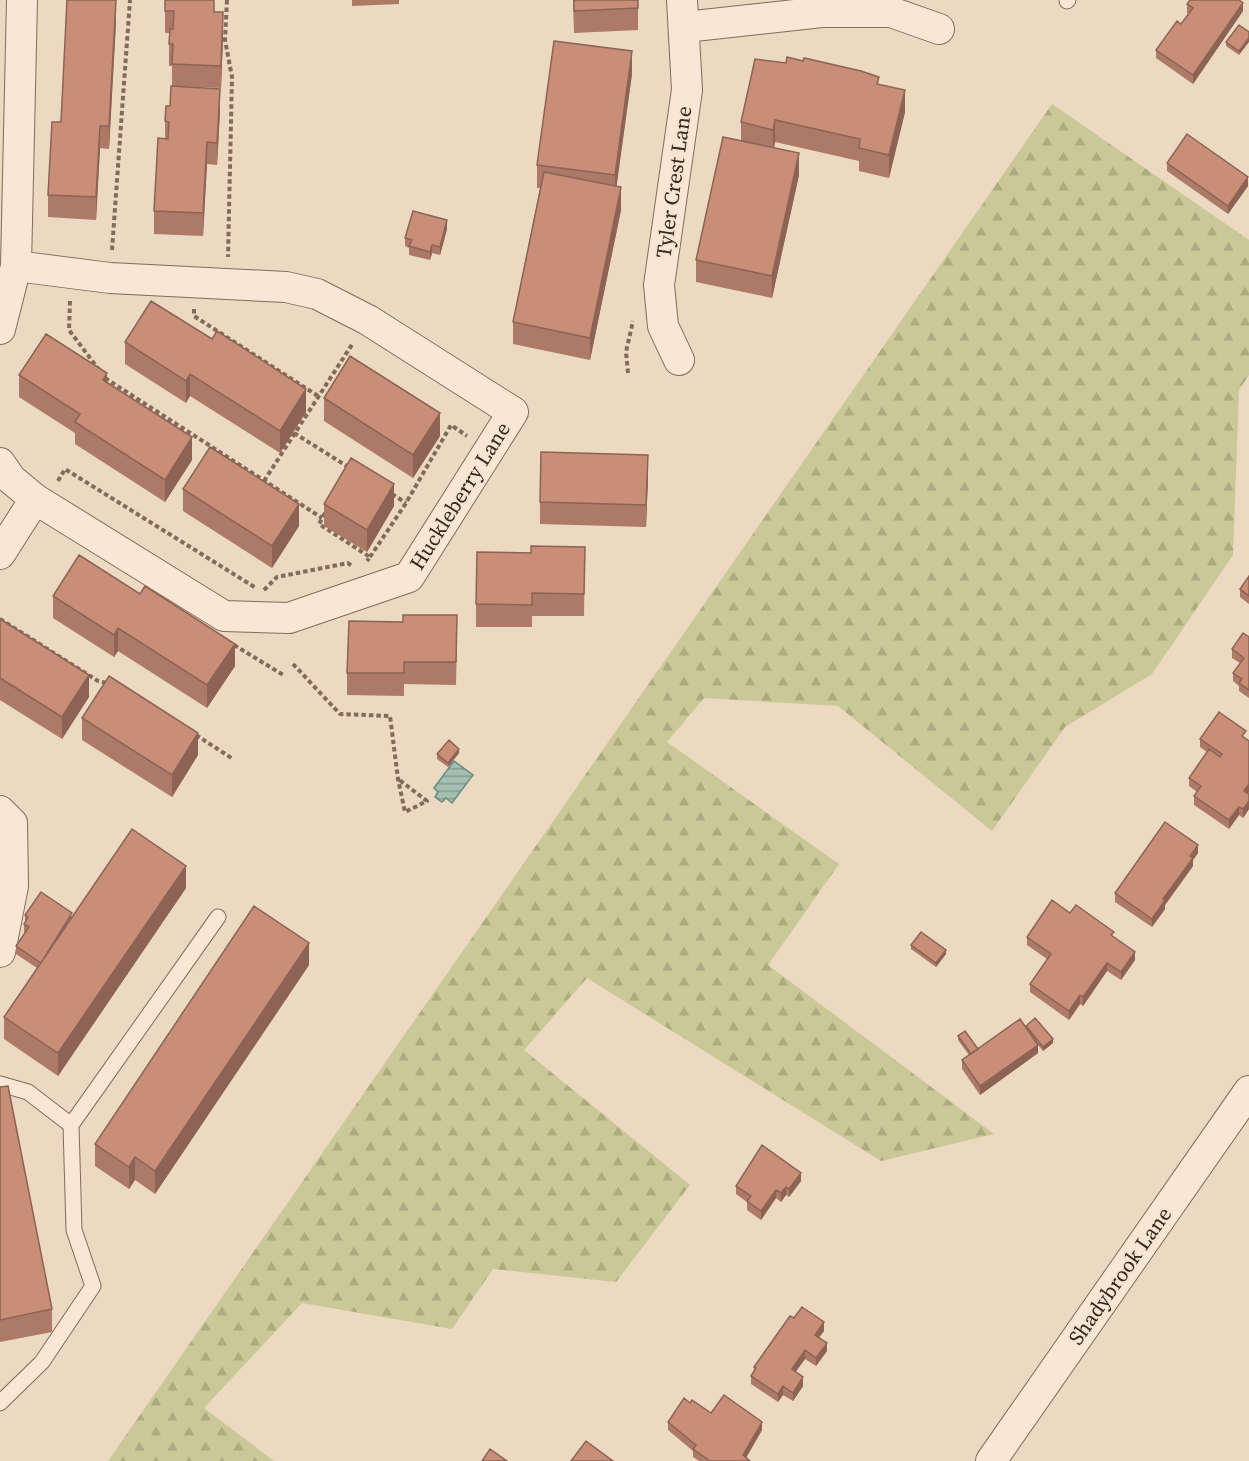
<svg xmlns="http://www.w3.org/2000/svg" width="1249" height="1461" font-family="'Source Serif 4',serif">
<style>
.forest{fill:url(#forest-firs)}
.water{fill:url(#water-rules);stroke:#6b8b7f;stroke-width:1.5}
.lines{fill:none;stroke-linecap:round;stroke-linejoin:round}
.lane-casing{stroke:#846a59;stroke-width:17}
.street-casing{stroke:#846a59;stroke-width:32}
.path{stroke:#846a59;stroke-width:4;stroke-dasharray:4.5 3;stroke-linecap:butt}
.lane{stroke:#f7e7d4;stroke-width:15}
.street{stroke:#f7e7d4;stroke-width:30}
.wall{fill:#ac7a67}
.shaded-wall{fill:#8c6354}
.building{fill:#c88e78;stroke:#8c6354;stroke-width:1.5}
.labels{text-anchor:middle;stroke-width:4.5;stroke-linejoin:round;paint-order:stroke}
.street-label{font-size:21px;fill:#34251d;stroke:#f4e4d0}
</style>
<defs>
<pattern id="forest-firs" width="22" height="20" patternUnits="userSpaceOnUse" patternTransform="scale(1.5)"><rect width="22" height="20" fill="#c9c896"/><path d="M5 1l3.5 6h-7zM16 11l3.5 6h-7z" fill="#adac81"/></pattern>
<pattern id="water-rules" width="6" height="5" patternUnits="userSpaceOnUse" patternTransform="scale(1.5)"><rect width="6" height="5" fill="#a3beb2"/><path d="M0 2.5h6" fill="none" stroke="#869a90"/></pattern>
</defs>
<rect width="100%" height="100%" fill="#ecd9c1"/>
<!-- forest -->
<path class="forest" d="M1052,104L1249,240V375L1239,390L1233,555L1152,674L1065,727L992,831L838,706L704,698L667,742L839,864L768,965L994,1134L881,1161L587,978L524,1050L690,1185L616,1282L493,1269L452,1329L302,1303L204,1408L274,1461H108Z"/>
<!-- water -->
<path class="water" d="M454,761L473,775L452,803L446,798L442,802L435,797L438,792L434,788Z"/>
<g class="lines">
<!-- lane casing -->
<g class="lane-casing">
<path id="lane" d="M1067,1L1068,0
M0,1084L28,1092L71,1125L74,1230L93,1286L42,1362L0,1403
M71,1125L218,917"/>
</g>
<!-- street casing -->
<g class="street-casing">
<path id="street" d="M685,27L822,12H891L939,29
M0,329L16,266L22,0
M679,360L663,326L659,285L687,90L682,0
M0,463L11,479L35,499L224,616L289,618L409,577L513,412L368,320L317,294L286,287L110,278L16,266
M0,554L35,499
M0,811L12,823L13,886L0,952
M991,1461L1249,1091"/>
</g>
<!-- path -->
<path class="path" d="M227,0L225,40L232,77L228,257
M112,250L130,0
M70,301L69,330L99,370
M194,309V316L318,396
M628,373L626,352L633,321
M105,378L322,518
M294,433L350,468
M58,481L65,469L256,588
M264,481L353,343
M392,494L406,503
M325,513L319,524L370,557L367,561
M370,557L406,503L451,425L467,436
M264,590L277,577L348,563L353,567
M0,619L98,681L107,683
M234,645L285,676
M293,664L340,714L390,716L398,779L405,812L427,801L398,779
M196,735L233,759"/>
<!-- lane -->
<use href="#lane" class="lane"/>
<!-- street -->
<use href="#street" class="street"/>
</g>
<!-- wall -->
<path class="wall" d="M352,0H399V4L352,6Z
M573,0H638V30L574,33Z
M1187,4L1243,11L1193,84L1156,58V50L1181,24L1189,14L1187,13Z
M165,11L215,12L223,35L221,88L172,86V66H169V33H165Z
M116,22L109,149L100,148L96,220L48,217V195L61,122Z
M1239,25V55L1226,46V42Z
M632,74L616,186L621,210L590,360L513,344V322L540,188H537V165Z
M879,84L905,112L889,178L859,171V161L775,142L774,148L799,175L772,298L696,282V260L741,140V122Z
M220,111L217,165L207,164L203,236L154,234V211L165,139V121Z
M1167,163L1248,186L1228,214L1167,171Z
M447,229L440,255L432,253L430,260L409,255V248L405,246V238Z
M125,342L306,412L280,453L190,396L186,403L125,364Z
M19,375L107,383L192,460L165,502L75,444V433L19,397Z
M324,398L440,436L413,478L324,421Z
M648,477L646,527L540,524V502Z
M183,489L299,526L272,568L183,511Z
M324,504L394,506L367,552L324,526Z
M585,547L584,616H532V627H476V604L531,553Z
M1249,576V604L1240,597V589Z
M53,596L235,666L207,708L118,651L114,657L53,618Z
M0,619L89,697L62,739L0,700Z
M1249,637V698L1239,691V686L1233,681V673L1240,663L1232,658V649Z
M457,638L456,685L404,684V696L347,695V673Z
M82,718L198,755L172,797L82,740Z
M1200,739H1246L1249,741V792L1248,793L1249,794V809L1243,818L1239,815L1229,829L1194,805V796L1197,792L1189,786V778L1207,752L1200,747Z
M459,753L448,767L437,759V754Z
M1198,853L1193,860V866L1165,905V909L1152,927L1115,902V893Z
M186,888L58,1076L4,1039V1017L37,968L16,954V946L25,933L24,932V924L25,922V915L72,916Z
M1070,913L1114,937L1135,960L1121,980L1107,971L1083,1006L1080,1004L1069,1020L1030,992V984L1047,959L1027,945V937Z
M911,945L946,954L936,967L911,949Z
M309,965L155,1194L135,1180L129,1189L95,1166V1144Z
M1026,1027L1053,1043L1043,1051L1038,1045V1053L980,1095L962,1069V1060L969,1055L958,1040V1036L978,1049Z
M0,1087L52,1309V1332L0,1342Z
M801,1181L789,1197L786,1195L781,1202L776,1198L761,1220L747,1210V1202L736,1194V1186Z
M794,1318L824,1331L819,1337L827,1351L816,1366L805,1359L795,1372L803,1386L793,1401L783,1395L778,1402L751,1384V1376L754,1371V1367Z
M690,1403L711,1413L762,1430L746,1458L750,1461H699L693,1457V1451L668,1430V1422Z"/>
<!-- shaded-wall -->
<path class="shaded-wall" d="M116,0V22L109,149V126Z
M1243,3V11L1193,84V75Z
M223,12V35L221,88V66Z
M1249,38V42L1239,55V51Z
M632,51V74L615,198V175Z
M220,89V111L217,165V143Z
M905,90V112L889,178V155Z
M775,120V142L773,152V130Z
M100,126V148L96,220V197Z
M207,142V164L203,236V213Z
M799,153V175L772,298V276Z
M1248,177V186L1228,214V206Z
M621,187V210L590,360V338Z
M447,220V229L440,255V247Z
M432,245V253L430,260V252Z
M107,373V396L103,380Z
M190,374V396L186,403V381Z
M306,389V412L280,453V431Z
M440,413V436L413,478V455Z
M192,437V460L165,502V480Z
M648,455V477L646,527V505Z
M394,484V506L367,552V530Z
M299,504V526L272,568V546Z
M118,628V651L114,657V635Z
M235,644V666L207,708V685Z
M89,675V697L62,739V717Z
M198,733V755L172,797V775Z
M459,749V753L448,767V763Z
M1249,784V792L1244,799V791Z
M1249,801V809L1243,818V809Z
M1239,807V815L1229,829V820Z
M1198,845V853L1193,860V866L1165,905V909L1152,927V919L1163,899Z
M186,866V888L58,1076V1053Z
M309,943V965L155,1194V1171Z
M946,950V954L936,967V963Z
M1135,952V960L1121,980V972Z
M1107,963V971L1083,1006V997Z
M1080,995V1004L1069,1020V1011Z
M1053,1039V1043L1043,1051V1047Z
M1038,1045V1053L980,1095V1086Z
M135,1157V1180L129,1189V1167Z
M801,1173V1181L789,1197V1189Z
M786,1187V1195L781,1202V1193Z
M776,1190V1198L761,1220V1211Z
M824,1322V1331L815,1343V1335Z
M827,1343V1351L816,1366V1358Z
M805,1350V1359L792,1377V1369Z
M803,1377V1386L793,1401V1393Z
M783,1386V1395L778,1402V1394Z
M762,1422V1430L744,1461L743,1455Z"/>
<!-- building -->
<path class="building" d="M67,0H116L109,126H100L96,197L48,195L52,122H61Z
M165,0H214V12H223L221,66L172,64L173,44H169L170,29H173L174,11H165Z
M574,0H638V8L574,11Z
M1190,0H1239L1243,3L1193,75L1156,50L1177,21L1181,24L1193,8L1187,4Z
M1239,25L1249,32V38L1239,51L1226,42Z
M554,41L632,51L615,175L537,165Z
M787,57L803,61L804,58L861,71L879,77L877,84L905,90L889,155L859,148L860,139L775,120L773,130L741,122L755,59L786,63Z
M171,86L220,89L217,143L207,142L203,213L154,211L158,138L168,139L169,122L165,121L166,106H170Z
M1187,134L1248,177L1228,206L1167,163Z
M723,137L799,153L772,276L696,260Z
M544,172L621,187L590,338L513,322Z
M413,211L447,220L440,247L432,245L430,252L409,246L412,240L405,238Z
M151,301L212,339L217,331L306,389L280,431L190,374L186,381L125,342Z
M46,334L107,373L103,380L192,437L165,480L75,422L80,414L19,375Z
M350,356L440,413L413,455L324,398Z
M210,447L299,504L272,546L183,489Z
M541,452L648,455L646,505L540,502Z
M351,458L394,484L367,530L324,504Z
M531,546L585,547L584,594L532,593V605L476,604L477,552L531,553Z
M79,555L140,594L145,586L235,644L207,685L118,628L114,635L53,596Z
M1249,576V596L1240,589Z
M403,615H457L456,662H404V673H347L349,621L403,622Z
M0,619L89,675L62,717L0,678Z
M1243,633L1249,637V690L1239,683L1242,679L1233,673L1244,658L1232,649Z
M109,676L198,733L172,775L82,718Z
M1219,712L1246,731L1242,736L1249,741V784L1244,791L1249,794V801L1243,809L1239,807L1229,820L1194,796L1201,786L1189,778L1209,749L1220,757L1222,754L1200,739Z
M449,740L459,749L448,763L437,754Z
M1165,822L1198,845L1190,856L1193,858L1163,899L1165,900L1152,919L1115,893Z
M132,829L186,866L58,1053L4,1017Z
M41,892L72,913L41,963L16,946L29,927L24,924L28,917L25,915Z
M1052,900L1070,913L1076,905L1114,932L1111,935L1135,952L1121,972L1107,963L1083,997L1080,995L1069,1011L1030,984L1051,954L1027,937Z
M254,906L309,943L155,1171L135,1157L129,1167L95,1144Z
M921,932L946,950L936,963L911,945Z
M1035,1018L1053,1039L1043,1047L1026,1026Z
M1020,1019L1038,1045L980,1086L962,1060Z
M965,1031L978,1049L971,1054L958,1036Z
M8,1086L52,1309L0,1320V1087Z
M762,1145L801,1173L789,1189L786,1187L781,1193L776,1190L761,1211L747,1201L751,1196L736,1186Z
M802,1307L824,1322L815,1335L827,1343L816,1358L805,1350L792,1369L803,1377L793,1393L783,1386L778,1394L751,1376L756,1368L754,1367L790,1316L794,1318Z
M724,1395L762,1422L743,1455L750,1461H710L693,1449L696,1445L668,1422L684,1398L690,1403L692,1400L711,1413Z
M586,1441L613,1461H571Z
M490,1449L507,1461H482Z"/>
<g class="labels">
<!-- street labels -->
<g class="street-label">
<text transform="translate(674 182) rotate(-82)" y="7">Tyler Crest Lane</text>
<text transform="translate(460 496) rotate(-58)" y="7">Huckleberry Lane</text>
<text transform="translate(1120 1276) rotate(-55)" y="7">Shadybrook Lane</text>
</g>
</g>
</svg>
